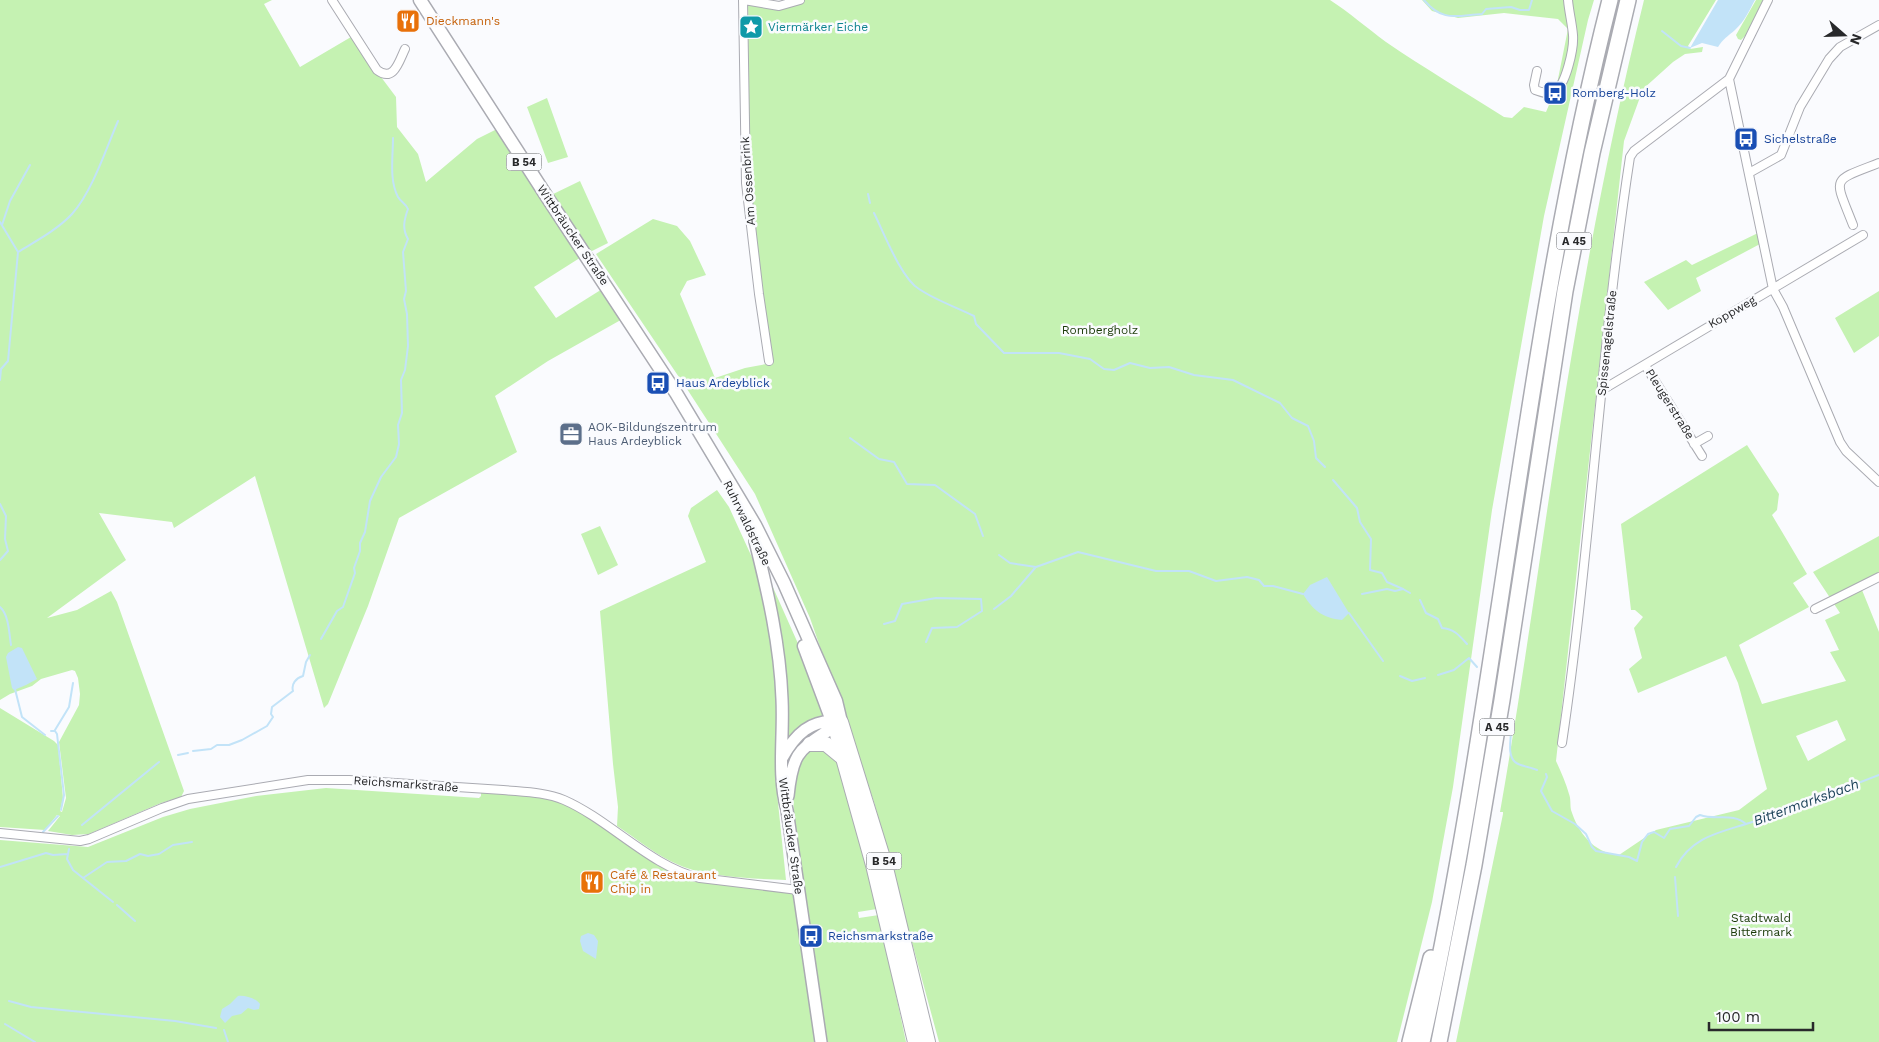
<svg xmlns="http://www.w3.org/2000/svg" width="1879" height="1042" font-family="'Work Sans',sans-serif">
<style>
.green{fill:#c5f2b2;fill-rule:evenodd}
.water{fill:#c2e3f8}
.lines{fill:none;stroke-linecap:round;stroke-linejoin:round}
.stream{stroke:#c2e3f8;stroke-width:2}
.minor-casing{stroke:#aaabb2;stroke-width:10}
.secondary-casing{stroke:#aaabb2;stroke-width:14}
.primary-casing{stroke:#aaabb2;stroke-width:15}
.trunk-casing{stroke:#aaabb2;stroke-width:16}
.motorway-casing{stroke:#aaabb2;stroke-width:18}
.minor{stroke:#fff;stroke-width:8}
.secondary{stroke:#fff;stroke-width:11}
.primary{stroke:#fff;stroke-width:12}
.trunk{stroke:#fff;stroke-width:14}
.motorway{stroke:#fff;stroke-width:15}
.labels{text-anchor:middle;stroke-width:5;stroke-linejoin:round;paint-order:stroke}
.shield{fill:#fafbfe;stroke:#67686a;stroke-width:1}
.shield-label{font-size:11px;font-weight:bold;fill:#28292b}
.food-label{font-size:12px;fill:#c56008;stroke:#fafbfe;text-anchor:start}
.culture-label{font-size:12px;fill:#0d838f;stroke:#fafbfe;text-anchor:start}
.transit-label{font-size:12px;fill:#164399;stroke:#fafbfe;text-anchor:start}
.street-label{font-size:12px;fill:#28292b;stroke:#fafbfe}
.park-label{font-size:12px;fill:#1a3a07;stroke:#fafbfe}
.service-label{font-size:12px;fill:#4e5e75;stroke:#fafbfe;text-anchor:start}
.water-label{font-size:14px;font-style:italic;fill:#20465c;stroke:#fafbfe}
</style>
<rect width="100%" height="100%" fill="#fafbfe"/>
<!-- green -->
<path class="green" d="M0,0H272L264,4L300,67L351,37L396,97L397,127L418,154L426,182L477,139L501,127L547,197L580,181L608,243L586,254L534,287L556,318L607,286L626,317L548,361L495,396L517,452L399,518L368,606L328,704L324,708L255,476L174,528L172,522L99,513L126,560L47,618L77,610L111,591L117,602L184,791L181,797L161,803L89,834L72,835L48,831L60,816L57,815L45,830L0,827V708L54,741L58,745L63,798L60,811L62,812L66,798L59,742L79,705L80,694L78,678L75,671L72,670L41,679L32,686L10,694L0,700Z
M804,0H1330C1350,13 1367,28 1386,42C1424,68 1465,92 1504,117L1512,118L1524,107L1546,112L1551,100L1547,91L1557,84L1568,29L1558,19L1504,13L1458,18L1432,11L1422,0H1594L1588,20L1544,216L1492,510L1453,787L1432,902L1397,1042H939L874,802L810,618L755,494L689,392L596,254L653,219L677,226L690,241L706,275L687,281L680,294L715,378L745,368L772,363C760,286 750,210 748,133C747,90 749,47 748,4L783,5Z
M1644,0H1716L1688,46L1690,49L1703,47L1702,52L1685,54L1673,62L1643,89L1624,141L1556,761C1561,772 1566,783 1569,794C1571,799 1570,804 1571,810C1578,832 1593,853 1619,855L1656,830L1739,810L1767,789L1738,683L1726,656L1638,693L1629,669L1642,658L1634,628L1643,617L1635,610H1631L1621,524L1747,445L1779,494L1777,510L1772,515L1807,574L1793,583L1809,607L1739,645L1762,704L1846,681L1830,652L1839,650L1825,620L1840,613L1813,572L1879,536V580L1862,590L1879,632V1042H1456L1503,814V812H1500C1527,659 1546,506 1572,353C1592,234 1615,117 1644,0ZM1837,720L1846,740L1808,761L1796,736Z
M1756,0H1766L1752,29L1741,40L1738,39L1736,35Z
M547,98L568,157L548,163L527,107Z
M1758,233L1760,244L1696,278L1701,291L1668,310L1644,282L1686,260L1692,265Z
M1879,291V336L1854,353L1835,318Z
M717,490L729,507L755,564L774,656L778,697L777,793L786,880C756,879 706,877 679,865C657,856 637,839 617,826L618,807L613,764L600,611L706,562L688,516L691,508Z
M600,526L618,565L598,575L581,534Z
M767,574L800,648L826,714C808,721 796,730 784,745Z
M814,749L825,750L837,761L848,795L877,909L858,912L859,918L879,915L906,1042H825C818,989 810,936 803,883C798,850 789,809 796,776C798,764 802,755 814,749Z
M326,788L479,798L481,796V792L562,799L677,870L793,890L821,1042H0V840L88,847L163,817L190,809L256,796Z"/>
<!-- water -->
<path class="water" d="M1718,0H1755C1749,11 1744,22 1735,30C1728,36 1723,39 1718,47L1702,43L1690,48Z
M1327,577L1349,613L1342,620C1322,618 1313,610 1303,594L1310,585Z
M18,647L22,648L37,679L26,685L14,690L12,688L6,657L8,653Z
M588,933L594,935L598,941L596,959L583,951L580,941L581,936Z
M238,996C244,995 256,998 260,1004L259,1009L254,1010L248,1008L241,1014L232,1016L225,1023L220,1017L222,1009L230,1004Z"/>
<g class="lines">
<!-- stream -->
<path class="stream" d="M1424,0C1443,23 1458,15 1482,14L1486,9L1511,7L1520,10H1529L1532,0
M1662,31L1681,46L1690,48
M868,194L870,203
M874,213C884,233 901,278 919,289C935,300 956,307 974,316L976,324L1004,353H1059L1090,359L1104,369L1114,370L1130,363L1150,368L1169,367L1194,375L1233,380L1280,403L1292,418L1308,426L1314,441L1316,458L1325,467
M0,222L18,252
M2,225L10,201L30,165
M18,252C36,241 57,230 72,214C92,192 106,149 118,121
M0,380L1,369L8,361L18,252
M850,438L879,459L894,462L907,484L935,485L975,514L983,536
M1333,480L1357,508L1360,522L1371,539L1370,570L1382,573L1387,582L1403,589
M0,504L6,516L5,539L8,551L0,560
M999,555L1010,563L1036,567L1078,552L1156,571H1189L1216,581L1247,577L1259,580L1264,586H1273L1303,594
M1362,594L1387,589L1395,591L1403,589L1410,593
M1420,600L1426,613L1438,619L1442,628C1454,629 1459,635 1467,644
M0,607C9,615 9,633 11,645
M994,609L1011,596L1035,568
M1349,613L1383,661
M884,624L895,621L902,604L936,598L981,599L982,611L957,627L932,628L926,642
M321,639L337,611L343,607L355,573L354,568L360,551V543L365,532L370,501L381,477L396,457L399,444L398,425L402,413L401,380L405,370L408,346L407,314L404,299L406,291L403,252L408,239C402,229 404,220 408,209C406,204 401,202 398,197C389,180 393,157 393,138
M1438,675L1454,670L1469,658L1477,667
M1400,676L1412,681L1425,678
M15,689L22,717L45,735
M1510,720C1514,732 1505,753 1515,762C1519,766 1531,767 1537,770
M55,730L69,707L73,683
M51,731H55L57,734L64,795L61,810
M193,751L211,749L217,745H229L242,740L267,726L273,717L271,714L272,707L293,691C291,684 296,678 303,676L306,662L310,655
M178,755L188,753
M1546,774L1547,777L1541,791L1552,811L1575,824L1586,834L1592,847L1596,851L1629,857L1637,861L1642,842L1648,834L1654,832L1664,838L1670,829L1689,826L1696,817L1700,815C1716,821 1732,812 1746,824L1786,811L1879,775
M82,825L159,762
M43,832L58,816
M69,849L67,859L73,870L113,902
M0,867L46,853L53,855L68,854
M1676,867C1691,838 1717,833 1746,824
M1675,877L1678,916
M83,878L107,862L126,861L140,854L148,856L159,854L173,845L192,842
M117,905L135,921
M9,1001L31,1007L175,1021L216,1028
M5,1024L35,1042
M224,1030L228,1042"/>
<!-- minor casing -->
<g class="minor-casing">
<path id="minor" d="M332,0L377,70C394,83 399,61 405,49
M743,0L746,183L759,294L769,361
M744,0L779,6L800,0
M1537,71L1534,85L1535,90C1541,92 1547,95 1554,92C1566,86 1574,48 1573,35C1572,23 1569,12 1568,0
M1729,79L1773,289L1783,307L1840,442L1846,451L1879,482
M1749,173L1781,155L1800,107L1829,59L1840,47L1879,25
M1853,225C1834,176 1830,182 1879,163
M1645,365L1702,456
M1602,390L1863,235
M1694,444L1708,436
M1815,609L1879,577
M1562,743C1591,548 1600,351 1630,157L1634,151L1729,79L1768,0
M0,833L80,841L89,839L162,808L188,799L308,780H349L503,790C523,792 545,792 564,800C610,820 651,867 700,878L798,890"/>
</g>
<!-- secondary casing -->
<g class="secondary-casing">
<path id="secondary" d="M755,541C768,593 780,645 782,699C784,736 777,774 787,810L821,1042
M782,758C795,735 811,718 839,722
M788,796C793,746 802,750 839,723"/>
</g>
<!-- primary casing -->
<g class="primary-casing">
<path id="primary" d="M420,0L547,197L676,393L755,525L784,583L836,701L841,722
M804,646L832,721L843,758"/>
</g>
<!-- trunk casing -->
<g class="trunk-casing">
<path id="trunk" d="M841,722L885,864L928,1042
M810,744H826L843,758L873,865L915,1042"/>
</g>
<!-- motorway casing -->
<g class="motorway-casing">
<path id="motorway" d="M1410,1042L1431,958
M1422,1042C1499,697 1523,343 1610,0
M1439,1042L1474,865L1502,700L1565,291L1592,153L1628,0"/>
</g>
<!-- minor -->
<use href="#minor" class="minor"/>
<!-- secondary -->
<use href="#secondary" class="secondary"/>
<!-- primary -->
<use href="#primary" class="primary"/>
<!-- trunk -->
<use href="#trunk" class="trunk"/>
<!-- motorway -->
<use href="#motorway" class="motorway"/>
</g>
<!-- icons -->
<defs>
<g id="restaurant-square" transform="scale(1.25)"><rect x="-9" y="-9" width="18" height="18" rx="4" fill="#e8710a" stroke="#fafbfe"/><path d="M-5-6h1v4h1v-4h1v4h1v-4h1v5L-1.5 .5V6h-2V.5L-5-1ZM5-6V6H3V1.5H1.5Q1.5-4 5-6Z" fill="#fff"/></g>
<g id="sight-square" transform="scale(1.25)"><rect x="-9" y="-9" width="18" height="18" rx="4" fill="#0f9aa8" stroke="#fafbfe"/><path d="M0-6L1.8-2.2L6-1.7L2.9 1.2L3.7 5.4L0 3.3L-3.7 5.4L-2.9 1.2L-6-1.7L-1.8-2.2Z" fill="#fff"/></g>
<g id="bus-square" transform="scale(1.25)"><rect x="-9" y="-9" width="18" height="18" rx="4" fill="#1a4fb4" stroke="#fafbfe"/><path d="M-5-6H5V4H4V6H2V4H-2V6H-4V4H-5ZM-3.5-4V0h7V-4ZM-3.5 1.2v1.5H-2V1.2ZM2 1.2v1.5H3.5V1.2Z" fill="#fff"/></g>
<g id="office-square" transform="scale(1.25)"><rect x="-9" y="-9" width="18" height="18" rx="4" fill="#5c6f8a" stroke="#fafbfe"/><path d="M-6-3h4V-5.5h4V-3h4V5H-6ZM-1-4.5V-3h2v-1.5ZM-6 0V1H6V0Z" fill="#fff"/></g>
</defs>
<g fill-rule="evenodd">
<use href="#restaurant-square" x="408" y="21"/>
<use href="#sight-square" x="751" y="27"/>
<use href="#bus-square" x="1555" y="93"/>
<use href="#bus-square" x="1746" y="139"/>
<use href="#bus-square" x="658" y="383"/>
<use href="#office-square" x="571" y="434"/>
<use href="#restaurant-square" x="592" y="882"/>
<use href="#bus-square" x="811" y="936"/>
</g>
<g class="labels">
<!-- shield labels -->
<g class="shield">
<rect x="506.5" y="153.5" width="35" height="17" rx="4"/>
<rect x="1556.5" y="232.5" width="35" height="17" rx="4"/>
<rect x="1479.5" y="718.5" width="35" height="17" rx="4"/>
<rect x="866.5" y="852.5" width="35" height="17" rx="4"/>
</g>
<g class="shield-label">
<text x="524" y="166">B 54</text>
<text x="1574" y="245">A 45</text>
<text x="1497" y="731">A 45</text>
<text x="884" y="865">B 54</text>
</g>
<!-- food labels -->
<g class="food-label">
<text x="426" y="25">Dieckmann's</text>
<text x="610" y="879">Café &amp; Restaurant<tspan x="610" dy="14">Chip in</tspan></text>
</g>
<!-- culture labels -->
<g class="culture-label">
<text x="768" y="31">Viermärker Eiche</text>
</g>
<!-- transit labels -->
<g class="transit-label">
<text x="1572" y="97">Romberg-Holz</text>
<text x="1764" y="143">Sichelstraße</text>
<text x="676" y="387">Haus Ardeyblick</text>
<text x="828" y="940">Reichsmarkstraße</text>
</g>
<!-- street labels -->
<g class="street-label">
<text transform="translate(748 181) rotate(-94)" y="4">Am Ossenbrink</text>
<text transform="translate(573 235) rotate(56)" y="4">Wittbräucker Straße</text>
<text transform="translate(1732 312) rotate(-30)" y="4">Koppweg</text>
<text transform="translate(1607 343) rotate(-84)" y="4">Spissenagelstraße</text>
<text transform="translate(1670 404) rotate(58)" y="4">Pleugerstraße</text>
<text transform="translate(747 523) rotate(64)" y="4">Ruhrwaldstraße</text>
<text transform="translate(406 784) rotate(4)" y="4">Reichsmarkstraße</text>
<text transform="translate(791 836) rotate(82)" y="4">Wittbräucker Straße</text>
</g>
<!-- park labels -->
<g class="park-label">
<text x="1100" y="334">Rombergholz</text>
<text x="1761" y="922">Stadtwald<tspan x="1761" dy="14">Bittermark</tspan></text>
</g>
<!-- service labels -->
<g class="service-label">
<text x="588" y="431">AOK-Bildungszentrum<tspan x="588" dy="14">Haus Ardeyblick</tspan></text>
</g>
<!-- water labels -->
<g class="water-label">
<text transform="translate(1806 802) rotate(-20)" y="5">Bittermarksbach</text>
</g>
</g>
<!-- north arrow -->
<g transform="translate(1844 35) rotate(110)" stroke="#fafbfe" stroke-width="4" paint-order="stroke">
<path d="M0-4L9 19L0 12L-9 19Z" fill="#28292b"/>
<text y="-8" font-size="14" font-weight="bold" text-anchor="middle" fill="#28292b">N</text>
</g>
<!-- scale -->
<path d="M1709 1022v8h104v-8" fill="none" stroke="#28292b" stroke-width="2.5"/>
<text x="1716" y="1022" font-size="15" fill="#28292b" stroke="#fafbfe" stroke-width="4" paint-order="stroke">100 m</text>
</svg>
